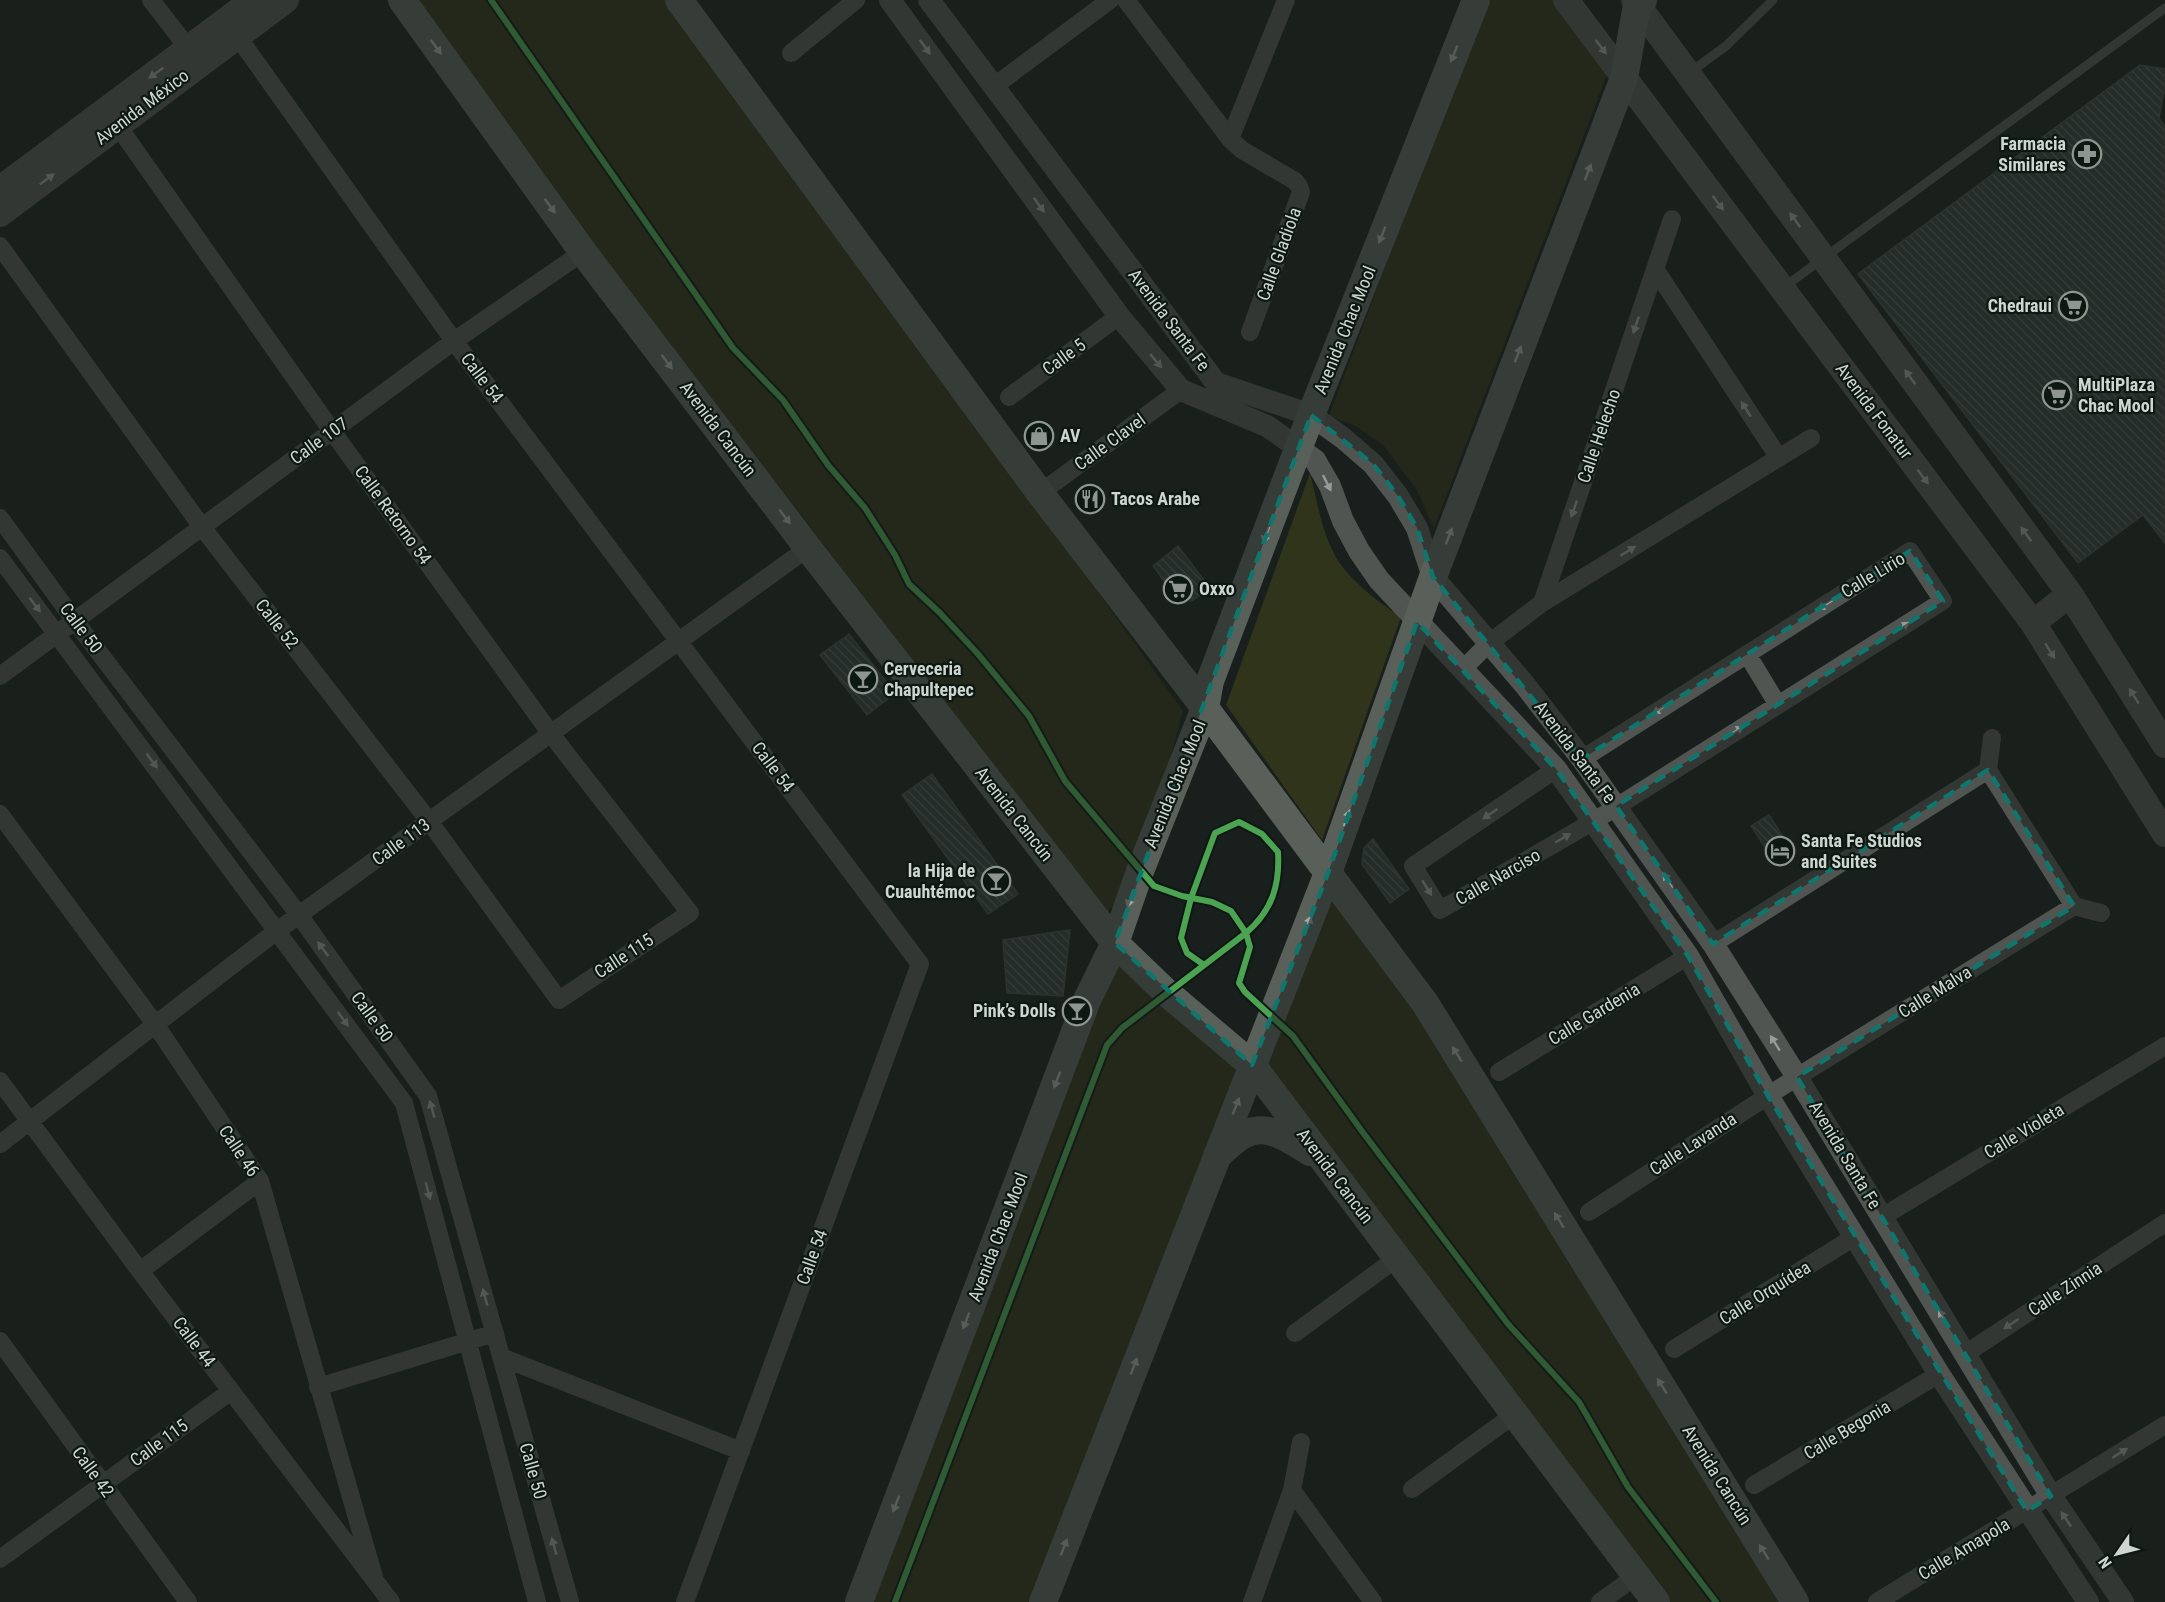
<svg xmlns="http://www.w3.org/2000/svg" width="2165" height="1602" font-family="'Roboto Condensed',sans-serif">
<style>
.green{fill:#30341b}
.building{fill:url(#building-back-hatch);stroke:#434946;stroke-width:1.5}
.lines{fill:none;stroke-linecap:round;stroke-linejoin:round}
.service{stroke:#505552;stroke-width:9}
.minor{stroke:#505552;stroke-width:18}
.tertiary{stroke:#505552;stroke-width:22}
.secondary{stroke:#505552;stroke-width:26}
.primary{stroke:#596059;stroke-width:28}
.cycleway-casing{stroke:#0d1812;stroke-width:10}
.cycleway{stroke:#4ca352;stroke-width:6}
.oneway{fill:#a0a7a1}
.oneway2{fill:#969c98}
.marked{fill:none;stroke:#0f766e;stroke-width:4.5;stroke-dasharray:12 8;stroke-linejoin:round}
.labels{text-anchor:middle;stroke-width:4.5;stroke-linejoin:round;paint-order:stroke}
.street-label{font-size:18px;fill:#cfd6d1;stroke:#0d1812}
.poi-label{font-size:18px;font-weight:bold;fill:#cfd6d1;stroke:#0d1812;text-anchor:start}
</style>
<defs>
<pattern id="building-back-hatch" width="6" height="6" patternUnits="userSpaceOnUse" patternTransform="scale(1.5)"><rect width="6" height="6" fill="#333f3c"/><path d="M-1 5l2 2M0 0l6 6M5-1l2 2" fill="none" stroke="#505a57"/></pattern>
</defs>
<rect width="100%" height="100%" fill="#191f1c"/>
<!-- green -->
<path class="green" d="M405,0H676L1183,711L1140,871L1107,913Z
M1486,0H1554L1608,72L1434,528L1416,489L1383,445L1356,426L1329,416Z
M1310,473C1318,504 1323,543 1344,569C1360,588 1380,603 1401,617L1322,840L1226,705Z
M1332,902L1475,1084L1795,1602H1656L1261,1063L1272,1015Z
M1114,964L1167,993L1242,1068L1040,1602H863Z"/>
<!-- building -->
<path class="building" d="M2140,65L2165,69V86L2159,118L2165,127V543L2143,515L2078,563L1858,274Z
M1178,546L1210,588L1192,601L1176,598L1153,566Z
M849,634L895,693L867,715L820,655Z
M932,774L1018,894L988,914L902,795Z
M1769,815L1793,852L1776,864L1751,826Z
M1373,839L1409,889L1390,903L1362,864L1364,848Z
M1070,930L1063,996L1007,993L1003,940Z"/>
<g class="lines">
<!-- service -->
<path class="service" d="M1689,73L1726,46L1773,0
M1784,287L2165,8"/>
<!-- minor -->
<path class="minor" d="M151,0L195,57
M1126,0L1230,139L1242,150L1295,181L1299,186L1301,192L1250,332
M231,27L454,341L920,964L685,1602
M791,53L856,0
M993,87L1110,0
M1230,139L1286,0
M0,246L202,527L429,821L559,1000L690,913L551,734L332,431L111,116
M1655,269L1779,458
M1009,397L1119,316
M1040,493L1181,390
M0,518L75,621L299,915L428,1096L570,1602
M0,558L404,1103L537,1602
M1542,603L1672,219
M1747,654L1778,705
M1462,670L1488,644L1542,603L1811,438
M0,676L454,341L583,252
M1992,738L1988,770L2074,906L2101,913
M1556,769L1413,866L1440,910L1594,821L1943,601L1910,551L1582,759
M0,814L155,1024L260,1181L374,1577
M1713,944L1988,770
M1499,1072L1688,956
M0,1081L140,1271L391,1602
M0,1144L278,930L808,548
M1589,1212L1797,1077L2074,906
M1882,1217L2165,1046
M140,1271L260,1181
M1295,1333L1397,1258
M0,1341L188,1602
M1674,1349L1856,1236
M1965,1354L2165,1223
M501,1357L741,1451
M318,1387L495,1333
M1754,1485L1939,1374
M1412,1489L1515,1414
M1292,1490L1373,1602
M0,1559L231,1391
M1252,1602L1292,1490L1301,1442
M1600,1602L1636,1576
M1877,1602L2165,1425"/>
<!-- tertiary -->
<path class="tertiary" d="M890,0L1119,316L1181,390L1267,426L1315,460L1330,486L1343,521L1359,551L1379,580L1556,769L1688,956L1768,1096L1939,1374L2088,1602
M929,0L1216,383L1311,415L1343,438L1373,464L1398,496L1417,528L1433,577L1525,685L1582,759L1713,944L1797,1077L2051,1496L2123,1602"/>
<!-- secondary -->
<path class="secondary" d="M1566,0L2033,623L2165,834
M1634,0L2070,594L2165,745
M0,189L253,0
M0,214L286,0
M2033,623L2070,594"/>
<!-- primary -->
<path class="primary" d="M402,0L583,252L808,548L1115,943L1167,993L1252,1065L1656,1602
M679,0L1040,493L1205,708L1425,1003L1795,1602
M1217,1156C1225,1149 1234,1140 1243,1135C1266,1121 1292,1141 1310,1152
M859,1602L1087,1000L1115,943L1140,871L1205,708L1210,681L1311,415L1476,0
M1043,1602L1328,873L1433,577L1624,78L1637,5L1643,0"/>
<!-- cycleway casing -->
<g class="cycleway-casing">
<path id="cycleway" d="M491,0L733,348L783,400L828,465L865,508L895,555L909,584L940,613L978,654L1029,716L1065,781L1154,886L1182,896L1212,902L1231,911L1246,933L1250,947L1239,983L1245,992L1293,1036L1364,1134L1508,1324L1579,1402L1628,1487L1716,1602
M895,1602L1107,1045L1122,1028L1246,933C1272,911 1280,885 1278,852L1262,834L1239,822L1215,833L1191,898L1181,938L1187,953L1204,965"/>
</g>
<!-- cycleway -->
<use href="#cycleway" class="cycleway"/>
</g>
<!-- one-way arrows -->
<defs><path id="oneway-solid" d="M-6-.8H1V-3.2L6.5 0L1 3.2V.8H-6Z" transform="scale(1.5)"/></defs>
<g class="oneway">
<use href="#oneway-solid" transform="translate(436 47) rotate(54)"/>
<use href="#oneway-solid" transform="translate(1454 54) rotate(112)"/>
<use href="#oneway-solid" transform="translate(1588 172) rotate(-69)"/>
<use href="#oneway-solid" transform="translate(550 206) rotate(54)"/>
<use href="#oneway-solid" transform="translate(1382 235) rotate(112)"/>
<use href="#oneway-solid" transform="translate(1518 354) rotate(-69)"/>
<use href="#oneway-solid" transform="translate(667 362) rotate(53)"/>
<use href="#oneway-solid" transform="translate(785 517) rotate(53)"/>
<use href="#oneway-solid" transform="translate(1266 535) rotate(111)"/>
<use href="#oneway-solid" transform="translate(1449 536) rotate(-69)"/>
<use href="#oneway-solid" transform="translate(1347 818) rotate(-70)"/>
<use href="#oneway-solid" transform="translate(1130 899) rotate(109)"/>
<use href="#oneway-solid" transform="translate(1308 924) rotate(-69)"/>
<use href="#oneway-solid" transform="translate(1457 1054) rotate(-122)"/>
<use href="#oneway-solid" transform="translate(1057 1080) rotate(111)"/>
<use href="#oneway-solid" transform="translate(1236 1106) rotate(-68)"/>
<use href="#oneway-solid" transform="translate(1559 1220) rotate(-122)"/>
<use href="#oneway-solid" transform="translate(966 1321) rotate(111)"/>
<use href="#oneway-solid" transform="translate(1134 1366) rotate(-69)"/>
<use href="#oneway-solid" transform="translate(1662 1386) rotate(-122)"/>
<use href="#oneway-solid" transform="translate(896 1504) rotate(111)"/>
<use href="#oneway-solid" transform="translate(1064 1547) rotate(-69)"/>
<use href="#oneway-solid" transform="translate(1764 1552) rotate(-122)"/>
</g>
<g class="oneway2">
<use href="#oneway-solid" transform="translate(925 47) rotate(54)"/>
<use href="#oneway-solid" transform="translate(1601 47) rotate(53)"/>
<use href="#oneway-solid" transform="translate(156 73) rotate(144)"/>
<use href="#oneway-solid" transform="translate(47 179) rotate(-37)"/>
<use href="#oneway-solid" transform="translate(1718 203) rotate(53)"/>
<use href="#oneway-solid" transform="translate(1039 205) rotate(54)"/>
<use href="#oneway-solid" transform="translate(1795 220) rotate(-126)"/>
<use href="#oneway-solid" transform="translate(1636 325) rotate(109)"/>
<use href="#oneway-solid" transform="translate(1156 361) rotate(50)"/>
<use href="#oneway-solid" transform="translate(1910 377) rotate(-126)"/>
<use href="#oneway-solid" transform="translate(1746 409) rotate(-123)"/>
<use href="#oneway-solid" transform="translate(1923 477) rotate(53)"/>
<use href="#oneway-solid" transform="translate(1327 483) rotate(63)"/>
<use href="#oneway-solid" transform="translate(1574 509) rotate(109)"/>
<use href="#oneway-solid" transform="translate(2026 534) rotate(-126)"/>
<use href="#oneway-solid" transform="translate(1628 551) rotate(-32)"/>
<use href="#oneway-solid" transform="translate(35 605) rotate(53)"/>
<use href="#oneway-solid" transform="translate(1825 605) rotate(148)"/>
<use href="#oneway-solid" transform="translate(1902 627) rotate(-32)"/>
<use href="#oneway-solid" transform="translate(2050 651) rotate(58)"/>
<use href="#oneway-solid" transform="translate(2134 696) rotate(-122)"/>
<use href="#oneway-solid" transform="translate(1660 709) rotate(148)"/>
<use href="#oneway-solid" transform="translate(1736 731) rotate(-32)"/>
<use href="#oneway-solid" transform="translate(152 761) rotate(53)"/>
<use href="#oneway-solid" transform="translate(1490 814) rotate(146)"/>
<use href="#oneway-solid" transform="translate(1563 838) rotate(-30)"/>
<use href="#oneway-solid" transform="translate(1668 880) rotate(-125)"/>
<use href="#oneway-solid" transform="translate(1427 888) rotate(58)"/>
<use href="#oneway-solid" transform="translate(323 949) rotate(-126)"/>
<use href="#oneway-solid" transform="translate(343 1019) rotate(54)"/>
<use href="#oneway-solid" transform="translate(1775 1043) rotate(-122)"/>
<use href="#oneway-solid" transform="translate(432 1109) rotate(-106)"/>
<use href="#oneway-solid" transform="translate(428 1191) rotate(75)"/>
<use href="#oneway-solid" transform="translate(485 1297) rotate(-106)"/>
<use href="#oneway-solid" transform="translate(1943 1317) rotate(-121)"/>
<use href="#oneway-solid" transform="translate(2011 1324) rotate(147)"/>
<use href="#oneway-solid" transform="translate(2120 1453) rotate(-32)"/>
<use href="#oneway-solid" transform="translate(2066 1519) rotate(-124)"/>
<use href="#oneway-solid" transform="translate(554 1546) rotate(-106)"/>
</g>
<!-- marked area -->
<path d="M0 0H2165V1602H0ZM1311,415L1373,464L1398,496L1417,528L1433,577L1582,759L1910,551L1943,601L1616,806L1713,944L1988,770L2074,906L1797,1077L2051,1496L2027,1511L1768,1096L1688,956L1556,769L1417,622L1328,873L1252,1065L1115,943Z" fill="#191f1c" fill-opacity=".55" fill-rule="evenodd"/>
<path class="marked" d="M1311,415L1373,464L1398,496L1417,528L1433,577L1582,759L1910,551L1943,601L1616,806L1713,944L1988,770L2074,906L1797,1077L2051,1496L2027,1511L1768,1096L1688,956L1556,769L1417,622L1328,873L1252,1065L1115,943Z"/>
<!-- icons -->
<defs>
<g id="pharmacy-ring" transform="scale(1.5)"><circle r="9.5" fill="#0d1812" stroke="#8f9692" stroke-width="1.5"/><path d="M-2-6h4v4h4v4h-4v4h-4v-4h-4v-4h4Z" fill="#8f9692"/></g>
<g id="supermarket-ring" transform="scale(1.5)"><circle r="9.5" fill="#0d1812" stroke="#8f9692" stroke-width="1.5"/><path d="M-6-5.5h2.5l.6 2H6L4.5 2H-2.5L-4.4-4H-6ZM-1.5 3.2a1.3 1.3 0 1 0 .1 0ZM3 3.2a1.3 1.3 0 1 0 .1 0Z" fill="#8f9692"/></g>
<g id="shop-ring" transform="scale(1.5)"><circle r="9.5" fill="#0d1812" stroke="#8f9692" stroke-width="1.5"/><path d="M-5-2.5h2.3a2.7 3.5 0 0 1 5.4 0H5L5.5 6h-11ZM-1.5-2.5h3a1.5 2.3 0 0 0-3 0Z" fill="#8f9692"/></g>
<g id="restaurant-ring" transform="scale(1.5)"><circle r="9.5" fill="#0d1812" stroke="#8f9692" stroke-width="1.5"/><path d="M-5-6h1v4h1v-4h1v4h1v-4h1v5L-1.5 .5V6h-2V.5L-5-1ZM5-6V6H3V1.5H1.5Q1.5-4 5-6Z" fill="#8f9692"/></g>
<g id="bar-ring" transform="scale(1.5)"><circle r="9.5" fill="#0d1812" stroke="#8f9692" stroke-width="1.5"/><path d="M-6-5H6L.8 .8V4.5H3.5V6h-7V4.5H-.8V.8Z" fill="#8f9692"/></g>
<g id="hotel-ring" transform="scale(1.5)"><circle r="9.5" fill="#0d1812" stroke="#8f9692" stroke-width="1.5"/><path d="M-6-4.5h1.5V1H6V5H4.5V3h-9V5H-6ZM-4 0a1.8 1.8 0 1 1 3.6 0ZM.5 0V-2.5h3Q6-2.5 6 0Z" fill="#8f9692"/></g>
</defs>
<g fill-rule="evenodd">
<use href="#pharmacy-ring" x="2087" y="154"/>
<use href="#supermarket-ring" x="2073" y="306"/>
<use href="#supermarket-ring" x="2057" y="395"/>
<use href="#shop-ring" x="1039" y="436"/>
<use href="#restaurant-ring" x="1090" y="499"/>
<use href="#supermarket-ring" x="1178" y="589"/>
<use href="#bar-ring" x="863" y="679"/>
<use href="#hotel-ring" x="1780" y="851"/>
<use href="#bar-ring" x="996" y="881"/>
<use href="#bar-ring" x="1077" y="1011"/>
</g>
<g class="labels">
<!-- street labels -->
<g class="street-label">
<text transform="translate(142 107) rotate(-37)" y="6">Avenida México</text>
<text transform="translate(1279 254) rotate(-70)" y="6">Calle Gladiola</text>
<text transform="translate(1169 320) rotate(53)" y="6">Avenida Santa Fe</text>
<text transform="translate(1345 330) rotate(-68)" y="6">Avenida Chac Mool</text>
<text transform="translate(1064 357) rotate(-36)" y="6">Calle 5</text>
<text transform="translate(482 378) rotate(53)" y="6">Calle 54</text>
<text transform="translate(1874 411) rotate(53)" y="6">Avenida Fonatur</text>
<text transform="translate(718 429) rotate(53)" y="6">Avenida Cancún</text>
<text transform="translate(1599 436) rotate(-71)" y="6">Calle Helecho</text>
<text transform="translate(319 441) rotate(-36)" y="6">Calle 107</text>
<text transform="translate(1110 442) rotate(-36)" y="6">Calle Clavel</text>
<text transform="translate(393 515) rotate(54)" y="6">Calle Retorno 54</text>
<text transform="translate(1873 575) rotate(-31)" y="6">Calle Lirio</text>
<text transform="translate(277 624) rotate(52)" y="6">Calle 52</text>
<text transform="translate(81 628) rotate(53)" y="6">Calle 50</text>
<text transform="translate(1575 752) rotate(53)" y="6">Avenida Santa Fe</text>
<text transform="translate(773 767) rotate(53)" y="6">Calle 54</text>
<text transform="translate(1175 784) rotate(-68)" y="6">Avenida Chac Mool</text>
<text transform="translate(1014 814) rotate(52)" y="6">Avenida Cancún</text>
<text transform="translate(401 842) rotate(-36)" y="6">Calle 113</text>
<text transform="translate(1498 877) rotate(-30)" y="6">Calle Narciso</text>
<text transform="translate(624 956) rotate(-33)" y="6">Calle 115</text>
<text transform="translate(1935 992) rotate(-32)" y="6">Calle Malva</text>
<text transform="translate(1594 1014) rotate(-31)" y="6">Calle Gardenia</text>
<text transform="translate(372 1017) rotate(54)" y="6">Calle 50</text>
<text transform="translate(2024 1131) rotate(-31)" y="6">Calle Violeta</text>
<text transform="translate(1693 1144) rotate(-33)" y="6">Calle Lavanda</text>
<text transform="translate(239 1151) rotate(56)" y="6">Calle 46</text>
<text transform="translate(1845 1155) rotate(59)" y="6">Avenida Santa Fe</text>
<text transform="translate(1335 1176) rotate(53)" y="6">Avenida Cancún</text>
<text transform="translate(998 1237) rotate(-69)" y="6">Avenida Chac Mool</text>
<text transform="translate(812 1257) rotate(-70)" y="6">Calle 54</text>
<text transform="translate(2065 1289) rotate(-33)" y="6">Calle Zinnia</text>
<text transform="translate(1765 1293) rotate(-32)" y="6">Calle Orquídea</text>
<text transform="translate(194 1342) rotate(53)" y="6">Calle 44</text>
<text transform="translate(1847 1430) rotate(-31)" y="6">Calle Begonia</text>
<text transform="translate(159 1443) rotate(-36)" y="6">Calle 115</text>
<text transform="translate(533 1471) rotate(74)" y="6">Calle 50</text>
<text transform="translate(93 1472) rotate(54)" y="6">Calle 42</text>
<text transform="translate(1717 1475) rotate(58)" y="6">Avenida Cancún</text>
<text transform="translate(1964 1549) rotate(-31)" y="6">Calle Amapola</text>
</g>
<!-- poi labels -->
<g class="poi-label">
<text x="2066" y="150" text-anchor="end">Farmacia<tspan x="2066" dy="21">Similares</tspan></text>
<text x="2052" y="312" text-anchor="end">Chedraui</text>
<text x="2078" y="391">MultiPlaza<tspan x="2078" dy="21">Chac Mool</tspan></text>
<text x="1060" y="442">AV</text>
<text x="1111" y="505">Tacos Arabe</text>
<text x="1199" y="595">Oxxo</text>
<text x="884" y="675">Cerveceria<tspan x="884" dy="21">Chapultepec</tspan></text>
<text x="1801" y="847">Santa Fe Studios<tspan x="1801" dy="21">and Suites</tspan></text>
<text x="975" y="877" text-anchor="end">la Hija de<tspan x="975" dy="21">Cuauhtémoc</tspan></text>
<text x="1056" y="1017" text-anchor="end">Pink’s Dolls</text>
</g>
</g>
<!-- north arrow -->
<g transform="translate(2117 1554) rotate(235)" stroke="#0d1812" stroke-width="4.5" paint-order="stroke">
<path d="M0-4.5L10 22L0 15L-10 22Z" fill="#cfd6d1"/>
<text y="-9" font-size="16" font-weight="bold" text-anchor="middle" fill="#cfd6d1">N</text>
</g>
</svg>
